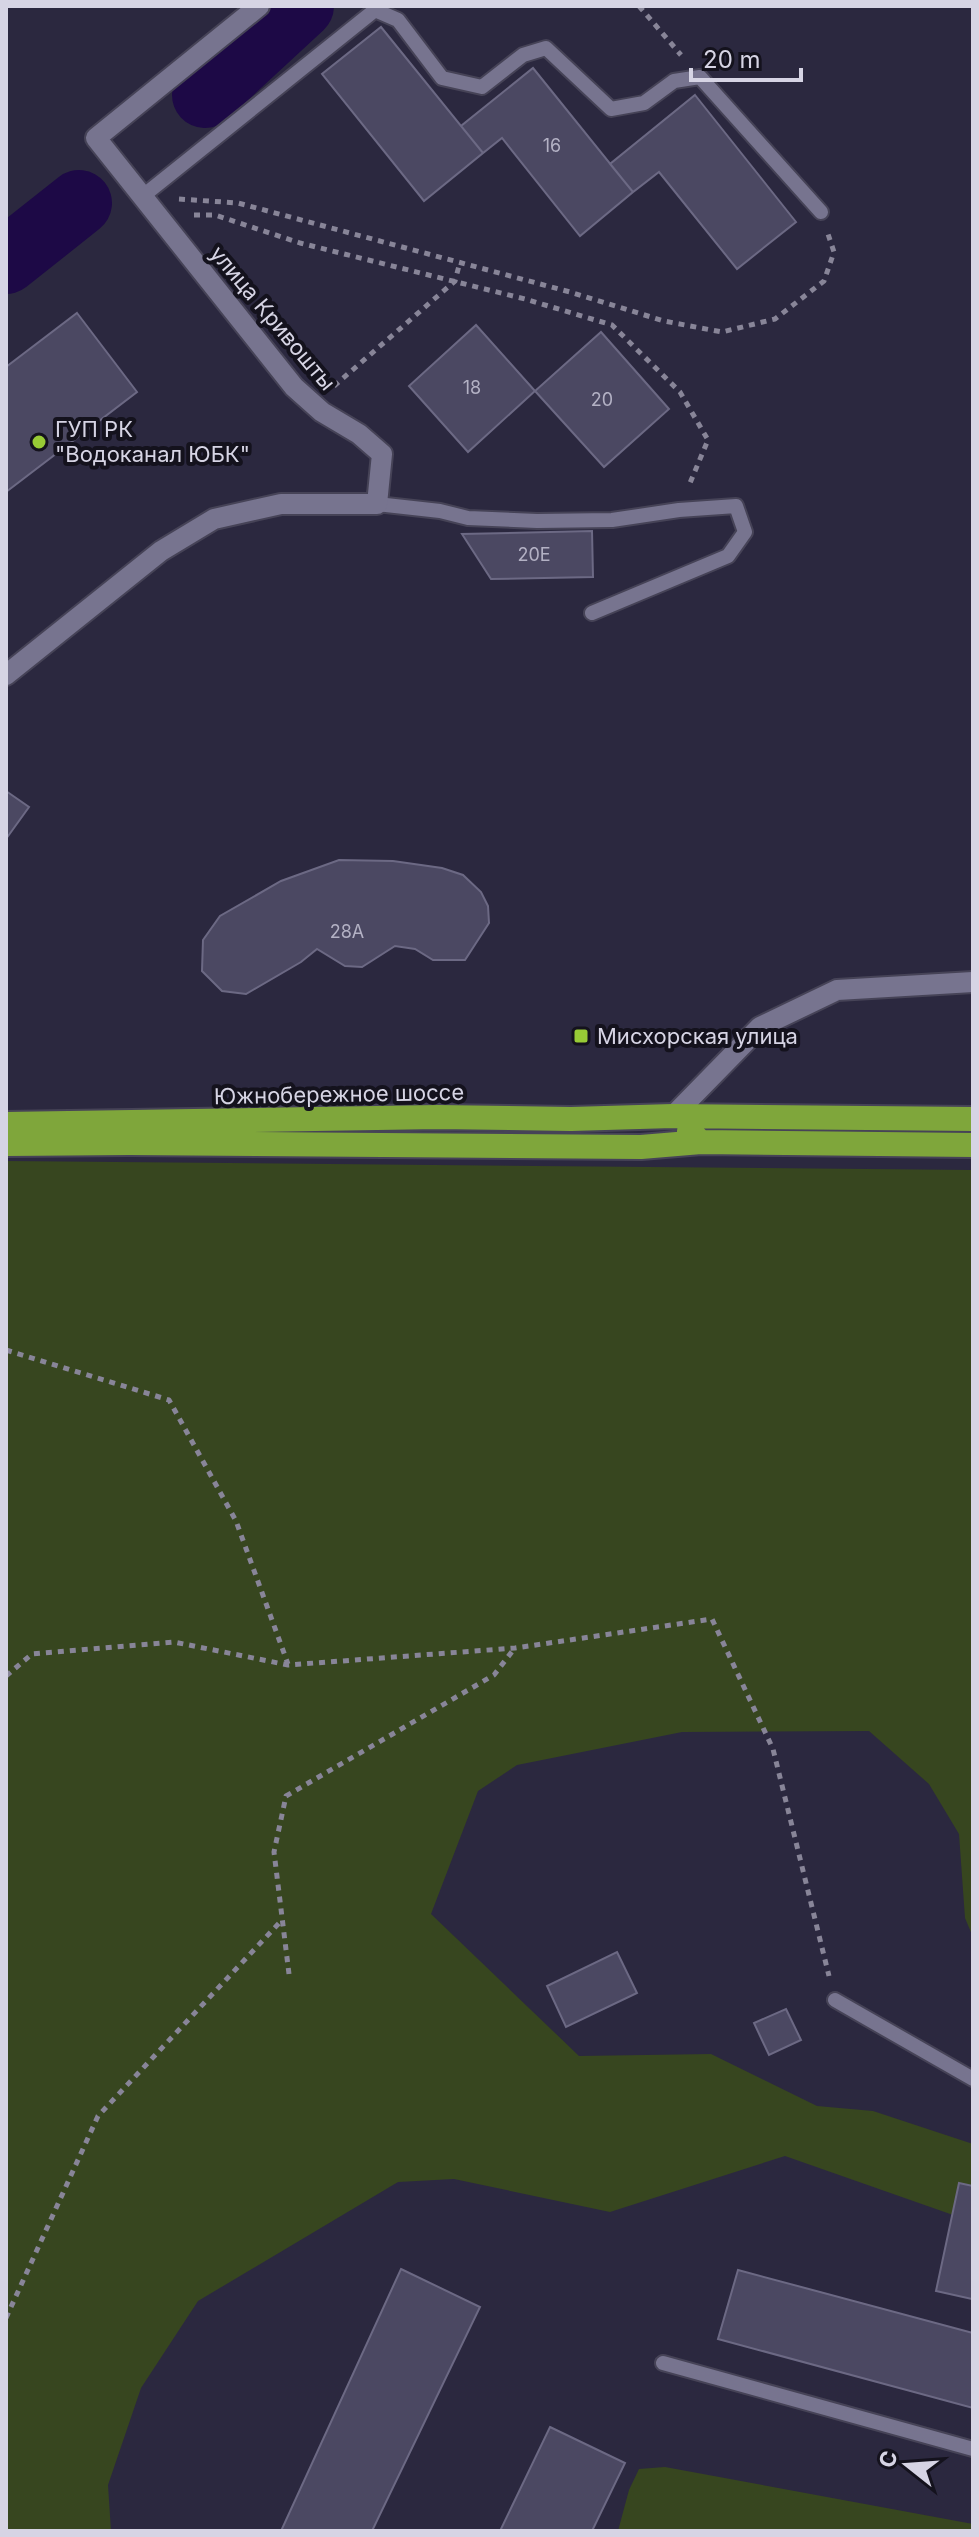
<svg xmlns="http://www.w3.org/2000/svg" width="979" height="2537" font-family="Inter,sans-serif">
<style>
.green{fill:#37461f}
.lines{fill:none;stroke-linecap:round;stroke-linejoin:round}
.river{stroke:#1d0946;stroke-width:66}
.building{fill:#4b4862;stroke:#6c6984;stroke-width:2}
.lane-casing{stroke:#464357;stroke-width:18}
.street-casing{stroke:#464357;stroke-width:24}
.highway-casing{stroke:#464357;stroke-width:28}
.path{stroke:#888598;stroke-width:5;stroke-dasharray:6 6;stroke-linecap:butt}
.lane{stroke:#77748f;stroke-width:14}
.street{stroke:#77748f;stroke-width:20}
.highway{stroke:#7fa63b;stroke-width:24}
.poi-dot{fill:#98cb36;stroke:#14121d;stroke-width:3}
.labels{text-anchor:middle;stroke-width:8;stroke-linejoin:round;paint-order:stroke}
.number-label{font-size:18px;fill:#b3b1c4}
.street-label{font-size:22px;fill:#d6d4e4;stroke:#14121d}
.poi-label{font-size:22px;fill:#d6d4e4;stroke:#14121d;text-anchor:start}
</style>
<rect width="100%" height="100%" fill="#2b283f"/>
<!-- green -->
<path class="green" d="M6,1161L973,1170V1937L965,1918L959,1834L929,1784L869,1731L682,1732L517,1765L478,1791L431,1914L579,2056L711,2054L817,2106L873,2111L973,2144V2222L785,2156L610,2212L454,2179L398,2182L198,2301L141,2388L108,2485L111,2531H6Z
M665,2467L973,2524V2531H618L629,2490L639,2469Z"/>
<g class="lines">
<!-- river -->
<path class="river" d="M205,95L301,6
M6,261L79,203"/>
</g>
<!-- building -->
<path class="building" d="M381,27L483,153L424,201L322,74Z
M533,68L633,192L580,236L502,138L483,153L461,126Z
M695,95L796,222L737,269L659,172L633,192L610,164Z
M77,313L137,392L6,492V367Z
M476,325L535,391L468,452L409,386Z
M601,332L669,409L604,467L535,391Z
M592,531L593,577L491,579L462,534Z
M6,791L29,807L6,839Z
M339,860L393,861L442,868L463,875L481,892L488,906L489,923L465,960H433L415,949L395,946L362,967L345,966L317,949L301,962L246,994L222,991L202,971L203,940L220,916L281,881Z
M617,1952L637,1993L566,2027L547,1986Z
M786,2009L801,2040L769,2055L754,2023Z
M959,2183L973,2186L972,2299L936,2291Z
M401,2269L480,2307L372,2531H281Z
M738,2270L973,2333V2408L718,2339Z
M550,2427L625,2463L592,2531H500Z"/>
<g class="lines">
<!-- lane casing -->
<g class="lane-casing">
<path id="lane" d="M143,196L375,10L398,20L442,78L482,87L523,55L546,48L611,109L644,103L674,81L700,77L821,212
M377,504L440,511L468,518L537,521L612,520L679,510L736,506L745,532L728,556L592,613
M835,2000L973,2079
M663,2363L973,2449"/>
</g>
<!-- street casing -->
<g class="street-casing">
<path id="street" d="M6,675L161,551L214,519L281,504H377L382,454L359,434L322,412L294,387L96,138L259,6
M673,1116L760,1027L837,990L973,982"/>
</g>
<!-- highway casing -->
<g class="highway-casing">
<path id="highway" d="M6,1124L438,1117L571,1119L673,1116L973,1119
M689,1131L701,1142L973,1145
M6,1144L129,1143L641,1147L701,1142"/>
</g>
<!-- path -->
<path class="path" d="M639,6L681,55
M179,199L238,203L570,292L664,321L722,332L775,319L824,281L834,252L828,234
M194,215H215L300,243L525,299L612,325L680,392L708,440L690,483
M334,386L455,281L460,262
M6,1350L169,1400L236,1521L288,1664
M6,1676L32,1654L174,1642L288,1665L515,1648L712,1619L773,1749L829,1976
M289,1974L274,1852L286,1796L494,1675L514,1649
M6,2318L98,2116L282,1920"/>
<!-- lane -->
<use href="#lane" class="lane"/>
<!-- street -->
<use href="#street" class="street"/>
<!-- highway -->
<use href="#highway" class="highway"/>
</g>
<!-- markers -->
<g class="poi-dot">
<circle cx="39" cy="442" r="8"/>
<rect x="573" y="1028" width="16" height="16" rx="4"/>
</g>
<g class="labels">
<!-- number labels -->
<g class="number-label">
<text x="552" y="152">16</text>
<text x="472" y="394">18</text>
<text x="602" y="406">20</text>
<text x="534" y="561">20Е</text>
<text x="347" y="938">28А</text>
</g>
<!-- street labels -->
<g class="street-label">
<text transform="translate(273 318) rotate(50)" y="8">улица Кривошты</text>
<text transform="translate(339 1094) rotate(-1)" y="8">Южнобережное шоссе</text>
</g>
<!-- poi labels -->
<g class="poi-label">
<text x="55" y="437">ГУП РК<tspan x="55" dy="25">"Водоканал ЮБК"</tspan></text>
<text x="597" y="1044">Мисхорская улица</text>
</g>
</g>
<!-- border -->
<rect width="979" height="2537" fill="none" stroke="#d6d4e4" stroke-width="16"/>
<!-- north arrow -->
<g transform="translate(907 2465) rotate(287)" stroke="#14121d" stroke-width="6" paint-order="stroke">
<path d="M0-6L14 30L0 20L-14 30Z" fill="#d6d4e4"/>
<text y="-12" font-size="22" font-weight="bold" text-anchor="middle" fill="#d6d4e4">С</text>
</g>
<!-- scale -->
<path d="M691 68v12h110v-12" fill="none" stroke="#d6d4e4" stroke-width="4"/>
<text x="703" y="68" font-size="24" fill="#d6d4e4" stroke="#14121d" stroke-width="6" paint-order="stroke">20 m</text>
</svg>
